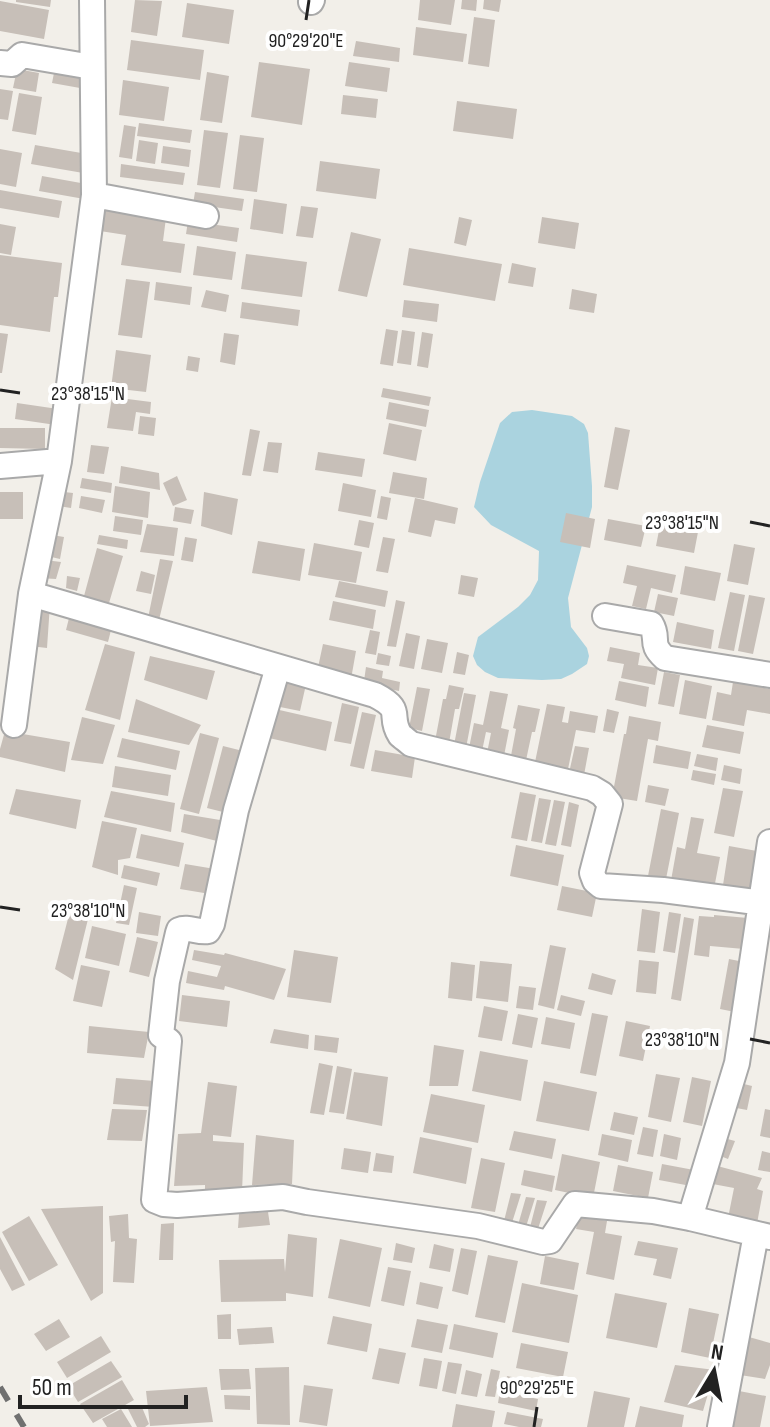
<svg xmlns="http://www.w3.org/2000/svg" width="770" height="1427" font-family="'Sofia Sans Condensed',sans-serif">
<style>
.water{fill:#aad3df}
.building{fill:#c7bfb8}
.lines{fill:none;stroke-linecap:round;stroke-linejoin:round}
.street-casing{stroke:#a9a9a9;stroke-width:28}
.street{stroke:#fff;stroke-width:24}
.rail{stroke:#707070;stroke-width:6;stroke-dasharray:16 16;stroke-linecap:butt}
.ticks{fill:none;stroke:#222;stroke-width:3}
.ticks-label{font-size:20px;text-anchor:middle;fill:#222;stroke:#fff;stroke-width:8;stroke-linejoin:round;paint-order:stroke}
</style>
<rect width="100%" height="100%" fill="#f2efe9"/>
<!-- water -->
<path class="water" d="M532,410L572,416L584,424L588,433L592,486V507L568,598L571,627L587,648L589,656L587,664L572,674L561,679L542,680L498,678L485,672L477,665L473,656L478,637L518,607L530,595L538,580L539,551L491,525L474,507L480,482L500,423L512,412Z"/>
<!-- building -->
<path class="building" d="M16,0H51L50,7L16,2Z
M135,0L162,1L157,36L131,32Z
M420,0H455L451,25L418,20Z
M462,0H477L476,11L461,9Z
M484,0H501L499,12L483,9Z
M0,1L49,10L44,39L0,31Z
M187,3L234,10L229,44L182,37Z
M474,17L495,20L489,67L468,64Z
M416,27L467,34L463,62L413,55Z
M131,40L204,50L200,80L127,70Z
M356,41L400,48L399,62L353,56Z
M259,62L310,69L302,125L251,117Z
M349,62L390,68L387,92L345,86Z
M55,68L83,73L80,88L52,83Z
M17,69L39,73L36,92L13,88Z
M207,72L229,76L222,123L200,120Z
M123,80L169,87L164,121L119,115Z
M0,89L13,91L8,120L0,119Z
M19,93L42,97L36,135L12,131Z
M343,95L378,99L376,118L341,114Z
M457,101L517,109L513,139L453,131Z
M139,123L192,130L190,143L137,136Z
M124,125L136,127L132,159L119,157Z
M204,130L228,133L220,188L197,185Z
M240,135L264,138L257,192L233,189Z
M139,140L158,143L155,164L136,161Z
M35,145L93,155L89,174L31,164Z
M163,146L191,150L189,167L161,163Z
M0,149L22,153L16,187L0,184Z
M320,161L380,169L376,199L316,191Z
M121,164L185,173L183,185L120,177Z
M42,176L92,185L90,200L39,191Z
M0,190L62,201L59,218L0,208Z
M195,192L244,199L242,211L193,204Z
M254,199L287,204L283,234L250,229Z
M104,202L167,210L163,241L185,244L181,273L121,265L126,235L100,231Z
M301,206L318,208L313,238L296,236Z
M459,217L472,220L466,246L454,243Z
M542,217L579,223L575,249L538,243Z
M188,221L239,228L237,242L186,234Z
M0,224L16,227L11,255L0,253Z
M351,232L381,239L367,297L338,291Z
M197,246L236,252L232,280L193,275Z
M409,248L502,264L495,301L403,285Z
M246,254L307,262L302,297L241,289Z
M0,255L62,263L58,297H54L50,332L0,325Z
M512,263L536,268L533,287L508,283Z
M126,279L150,282L142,338L118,335Z
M156,282L192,287L190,305L154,300Z
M572,289L597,294L594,313L569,309Z
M206,290L229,295L226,312L201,307Z
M404,300L439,304L437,322L402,317Z
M242,302L300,310L298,326L240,318Z
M386,329L398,331L393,366L380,364Z
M402,330L415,332L411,365L397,363Z
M422,332L433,334L428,368L417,366Z
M0,333L8,334L2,373H0Z
M224,333L239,335L235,365L220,362Z
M116,350L151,355L146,392L111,388Z
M188,356L200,358L198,372L186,370Z
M383,388L431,397L429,406L381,397Z
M112,397L151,402L150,414L136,412L133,431L107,428Z
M389,402L429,410L426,427L386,419Z
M17,403L58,409L56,425L15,419Z
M140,416L156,418L154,436L138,434Z
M389,423L422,430L416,461L383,454Z
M615,427L630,430L618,490L604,487Z
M0,428H45V449L0,448Z
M250,429L260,431L251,476L242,475Z
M268,442L282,443L278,473L263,471Z
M91,445L109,447L104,474L87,472Z
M318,452L365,459L362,477L315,470Z
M121,466L159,473L160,490L119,483Z
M393,472L427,478L424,499L389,493Z
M177,476L187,500L173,506L163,483Z
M82,478L112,483L111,493L80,488Z
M343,483L376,490L371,517L338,511Z
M115,486L150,492L148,518L112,512Z
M55,491L73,493L71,508L52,505Z
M0,492H23V519H0Z
M204,492L238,499L232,535L201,526Z
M81,496L105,500L102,513L79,508Z
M381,496L391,498L387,520L377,518Z
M415,498L458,508L455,524L435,520L431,537L408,532Z
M175,507L194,510L191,524L173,521Z
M566,513L595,519L590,548L560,542Z
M115,516L143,520L141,535L113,531Z
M608,519L646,526L641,547L604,540Z
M359,520L374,523L369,548L354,545Z
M147,524L178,528L174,556L140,552Z
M660,525L698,532L694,553L656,546Z
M52,535L64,537L60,559L47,556Z
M99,535L128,540L127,549L97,544Z
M185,537L197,539L193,562L181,560Z
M383,537L395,539L388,573L376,571Z
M258,541L305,549L300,581L252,573Z
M314,543L362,552L356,583L308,575Z
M734,544L755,548L748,585L727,581Z
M97,548L123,556L109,603L84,596Z
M160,559L173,561L159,620L148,618Z
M45,560L61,562L56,579L39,578Z
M627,565L676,575L672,593L651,588L646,609L632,606L637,586L623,583Z
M685,566L721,573L715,601L680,594Z
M141,571L155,575L151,594L136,591Z
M461,575L478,578L474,597L458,594Z
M67,576L80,578L77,591L66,588Z
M339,581L388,591L385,607L335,597Z
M730,592L745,595L734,651L718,648Z
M658,594L678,598L674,616L654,612Z
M749,595L765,598L753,654L738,651Z
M396,600L405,602L396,647L387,646Z
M333,601L376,610L373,629L329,620Z
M32,603L50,604L47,648L30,646Z
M69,618L111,630L108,642L66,630Z
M677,622L714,630L711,649L673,642Z
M370,630L380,632L376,655L365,653Z
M406,633L420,636L414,669L399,666Z
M427,639L448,643L442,673L421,669Z
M105,644L135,652L120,720L85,710Z
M323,644L356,651L351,679L317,672Z
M610,647L640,653L638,665L658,668L655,685L621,678L624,664L607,661Z
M457,652L469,655L465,675L453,673Z
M378,653L391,656L389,666L376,664Z
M150,656L215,671L207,700L144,680Z
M366,667L383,671L382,678L400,682L399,691L378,687L379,684L364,681Z
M664,672L680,675L674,707L658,704Z
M281,674L307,680L300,711L275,706Z
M685,680L712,686L706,719L679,714Z
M619,681L649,687L646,707L615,700Z
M733,682L770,689V714L747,710L744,726L712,720L717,692L731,695Z
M449,685L464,688L459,709H455L449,743L435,741L443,699H446Z
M417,687L430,689L422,731L409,728Z
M490,691L508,694L501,728L509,730L503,761L486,758L491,733L486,732L481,756L468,753L474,723L483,725Z
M464,693L476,695L466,748L454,745Z
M136,699L201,725L189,745L128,732Z
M342,703L359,707L351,744L334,741Z
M547,704L565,707L562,722L568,723L570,711L598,716L595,733L576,730L567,774L534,767Z
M518,705L540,709L535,732H532L525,765L510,761L516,729L513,728Z
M275,709L332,722L326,751L269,738Z
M607,709L619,712L614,733L603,731Z
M362,712L376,715L364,769L350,766Z
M629,716L661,722L658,741L648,739L637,801L612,797L624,734H626Z
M82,717L115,725L103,764L71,760Z
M707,725L744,732L740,754L702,747Z
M5,731L70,742L65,772L0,757V749Z
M200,733L219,738L199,814L180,809Z
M122,738L180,751L176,770L117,757Z
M656,745L691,752L688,769L653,763Z
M223,746L243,751L227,813L207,808Z
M575,746L589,748L584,775L569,773Z
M375,750L415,757L412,778L371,771Z
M697,754L718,758L716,771L694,766Z
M724,765L742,769L740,784L721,780Z
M115,766L171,775L168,796L112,787Z
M693,770L716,774L714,785L691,780Z
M648,785L669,789L665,806L645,802Z
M723,788L743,791L734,837L714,833Z
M16,789L81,800L76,829L9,814Z
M111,791L175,803L171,832L104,817Z
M520,792L536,795L527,841L511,838Z
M539,798L551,800L542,843L531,841Z
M554,800L565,802L556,846L545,844Z
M569,802L579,805L571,847L561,845Z
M661,809L679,813L665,884L647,881Z
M184,814L226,821L221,842L181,832Z
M691,817L704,819L697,853L720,857L713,894L670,886L677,847L685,849Z
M102,821L137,828L130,858L118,860V875L92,867Z
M141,834L184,843L179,867L136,858Z
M516,845L564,855L558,886L510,876Z
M729,846L757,851L750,890L723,885Z
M185,864L221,870L216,895L180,889Z
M124,865L160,873L157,886L121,878Z
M124,885L137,888L129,925L116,923Z
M562,886L597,893L592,917L557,910Z
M71,907L90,911L73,980L55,969Z
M642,909L660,912L655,953L637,951Z
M139,912L161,916L158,936L136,933Z
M669,912L681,914L675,953L663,951Z
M714,915L748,918L744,949L710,946L709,957L694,955L699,916L714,917Z
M684,917L694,919L681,1001L671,999Z
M92,926L126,934L119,966L85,958Z
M137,937L158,942L149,977L129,972Z
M550,945L566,948L554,1009L538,1005Z
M194,950L224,955L225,953L286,969L274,1000L225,986L224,990L186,983L188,971L217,977L221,966L192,960Z
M294,950L338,957L331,1003L287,997Z
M729,959L744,962L735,1012L720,1009Z
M639,960L659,962L656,994L636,992Z
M480,961L512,964L508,1002L476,998Z
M451,962L475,965L472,1001L448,998Z
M81,965L110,971L102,1007L73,1001Z
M592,973L616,980L612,995L588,989Z
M519,986L536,988L533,1010L516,1008Z
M182,995L230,1001L227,1027L179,1021Z
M561,995L585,1001L581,1016L557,1010Z
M484,1006L508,1011L502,1041L478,1037Z
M592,1013L608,1016L596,1076L580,1073Z
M518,1014L538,1018L532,1048L512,1044Z
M546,1017L575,1023L570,1049L541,1044Z
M626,1021L650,1026L643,1061L619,1056Z
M89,1026L149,1032L144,1058L87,1053Z
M274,1029L309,1035L308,1049L270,1043Z
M315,1035L339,1038L337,1053L314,1050Z
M434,1045L464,1050L458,1086H429Z
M480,1051L528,1060L521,1101L472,1091Z
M319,1063L333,1066L324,1115L310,1113Z
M337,1066L352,1069L344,1114L329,1112Z
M354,1072L388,1077L382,1126L346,1119Z
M656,1074L680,1078L671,1122L648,1117Z
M692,1077L711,1081L702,1126L683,1122Z
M116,1078L155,1081L154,1107L113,1104Z
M544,1081L597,1092L589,1131L536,1121Z
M208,1082L237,1086L231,1137L213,1135V1141L244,1143L242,1192L205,1189V1185L174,1186L178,1134L201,1133Z
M736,1082L752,1086L747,1110L731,1107Z
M431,1094L485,1105L478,1143L423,1132Z
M112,1109L147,1110L142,1141L107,1140Z
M765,1109L770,1110V1138L760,1136Z
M614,1112L638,1117L634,1135L610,1130Z
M643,1127L658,1130L653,1157L637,1154Z
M514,1131L556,1139L552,1159L509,1150Z
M602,1134L632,1140L628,1162L598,1155Z
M664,1134L681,1138L677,1160L660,1156Z
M256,1135L294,1140L292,1184L252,1185Z
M420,1137L472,1148L466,1184L413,1173Z
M720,1137L735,1141L728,1159L715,1154Z
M344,1148L371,1152L368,1173L341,1169Z
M762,1151L770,1153V1172L758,1170Z
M376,1153L394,1156L392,1173L373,1171Z
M562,1154L600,1162L593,1198L555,1190Z
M481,1158L505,1163L495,1212L471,1208Z
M662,1164L694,1170L691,1186L659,1180Z
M710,1164L762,1178L757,1189L763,1191L756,1229L727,1223L734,1188L702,1182Z
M618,1165L653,1172L648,1198L613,1191Z
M524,1170L555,1176L552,1192L521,1185Z
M511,1193L521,1194L510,1229H502Z
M526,1197L535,1198L524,1233L516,1232Z
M537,1200L547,1201L536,1235H528Z
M103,1206V1293L91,1301L41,1209Z
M268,1212L270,1225L238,1228L239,1214Z
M128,1214L129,1238L137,1239L134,1283L113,1282L115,1241L111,1242L109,1216Z
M579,1215L607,1221L605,1233L622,1236L614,1280L586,1274L594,1232L576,1229Z
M29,1216L58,1265L29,1281L2,1232Z
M174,1223L173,1260H159L161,1224Z
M288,1234L317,1238L313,1297L286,1293V1301L221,1302L219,1260L284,1259L285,1272Z
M0,1237L25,1285L12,1291L0,1269Z
M340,1239L382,1248L370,1307L328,1298Z
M638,1241L678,1248L671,1279L653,1275L657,1259L634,1255Z
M396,1243L415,1248L412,1263L393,1260Z
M434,1244L454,1249L450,1272L429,1268Z
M461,1248L477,1251L468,1295L452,1291Z
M488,1255L518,1261L505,1323L475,1317Z
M545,1256L579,1263L574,1290L540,1284Z
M388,1267L411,1271L404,1306L381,1301Z
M420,1282L443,1287L438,1309L416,1304Z
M522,1283L578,1295L569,1343L512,1332Z
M615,1293L667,1303L657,1348L606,1338Z
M689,1308L719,1314L710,1358L681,1352Z
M231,1314V1339H218L217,1315Z
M333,1316L372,1324L367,1352L327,1344Z
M59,1319L70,1337L46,1351L34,1334Z
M417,1319L448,1325L442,1353L411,1347Z
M454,1324L498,1333L493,1358L449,1349Z
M272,1327L274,1343L239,1345L237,1329Z
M101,1336L111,1352L67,1378L57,1362Z
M749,1337L770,1343V1365L765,1379L740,1375Z
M521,1343L568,1352L563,1377L516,1368Z
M379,1348L406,1353L399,1384L372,1379Z
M424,1358L442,1361L437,1389L419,1386Z
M111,1361L122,1377L78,1402L68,1386Z
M448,1362L462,1364L456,1394L442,1391Z
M675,1365L715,1370L703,1411L664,1402Z
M289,1367L290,1425L257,1424L255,1368Z
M219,1369H249L251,1389L221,1390Z
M491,1369L500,1371L495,1397L485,1396Z
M466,1370L482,1374L477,1397L461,1394Z
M507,1376L544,1383L542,1394L505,1386Z
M122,1380L134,1400L93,1423L80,1404Z
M304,1385L333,1389L327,1426L299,1422Z
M207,1387L213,1422L150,1426L146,1391Z
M500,1391L538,1399L536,1411L498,1403Z
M594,1391L630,1398L624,1427H587Z
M739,1391L766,1396L760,1427H732Z
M224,1395L250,1396V1410L225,1409Z
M456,1404L495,1411L492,1427H452Z
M141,1405L149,1424L145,1427H137L128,1409Z
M640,1406L684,1415L682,1427H635Z
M121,1409L132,1427H107L102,1419Z
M507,1412L543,1419L541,1427H519L504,1424Z"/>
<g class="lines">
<!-- street casing -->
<g class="street-casing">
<path id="street" d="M311,2L312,0
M0,63L12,64L22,55L92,67
M94,195L206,216
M0,466L59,461
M31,594L375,695C406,711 387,715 400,735C401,736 410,743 411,744L592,788L602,794L610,804L592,873L595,881L601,886L663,890L770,904
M605,616L651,624C660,639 648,643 665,658L770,675
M278,667L236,810L212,924L208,931C198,933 188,926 179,930L178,933L167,981L161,1035L169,1041L154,1200L164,1204L177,1205L283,1197L307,1202L478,1226L543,1242L550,1241L575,1204L653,1211L690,1218L770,1237
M14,725L31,594L59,461L94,195L92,0
M690,1218L737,1063L770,842
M720,1427L756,1234"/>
</g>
<!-- street -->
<use href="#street" class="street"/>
<!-- rail -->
<path class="rail" d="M0,1387L24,1427"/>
</g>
<!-- ticks -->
<path class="ticks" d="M306,20L309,0M0,390L20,393M750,522L770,526M0,907L20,910M750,1039L770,1043M534,1427L537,1407"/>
<g class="ticks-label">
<text x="306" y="47">90°29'20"E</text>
<text x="88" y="400">23°38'15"N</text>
<text x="682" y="529">23°38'15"N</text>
<text x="88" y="917">23°38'10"N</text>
<text x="682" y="1046">23°38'10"N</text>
<text x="537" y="1394">90°29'25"E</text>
</g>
<!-- north arrow -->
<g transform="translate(714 1371) rotate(10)" stroke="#ffffff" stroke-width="6" paint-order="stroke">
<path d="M0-6L14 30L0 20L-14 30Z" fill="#222222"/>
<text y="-12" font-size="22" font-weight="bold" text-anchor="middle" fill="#222222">N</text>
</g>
<!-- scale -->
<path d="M20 1395v12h166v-12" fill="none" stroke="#222222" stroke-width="4"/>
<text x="32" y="1395" font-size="24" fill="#222222" stroke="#ffffff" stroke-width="6" paint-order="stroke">50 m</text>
</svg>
